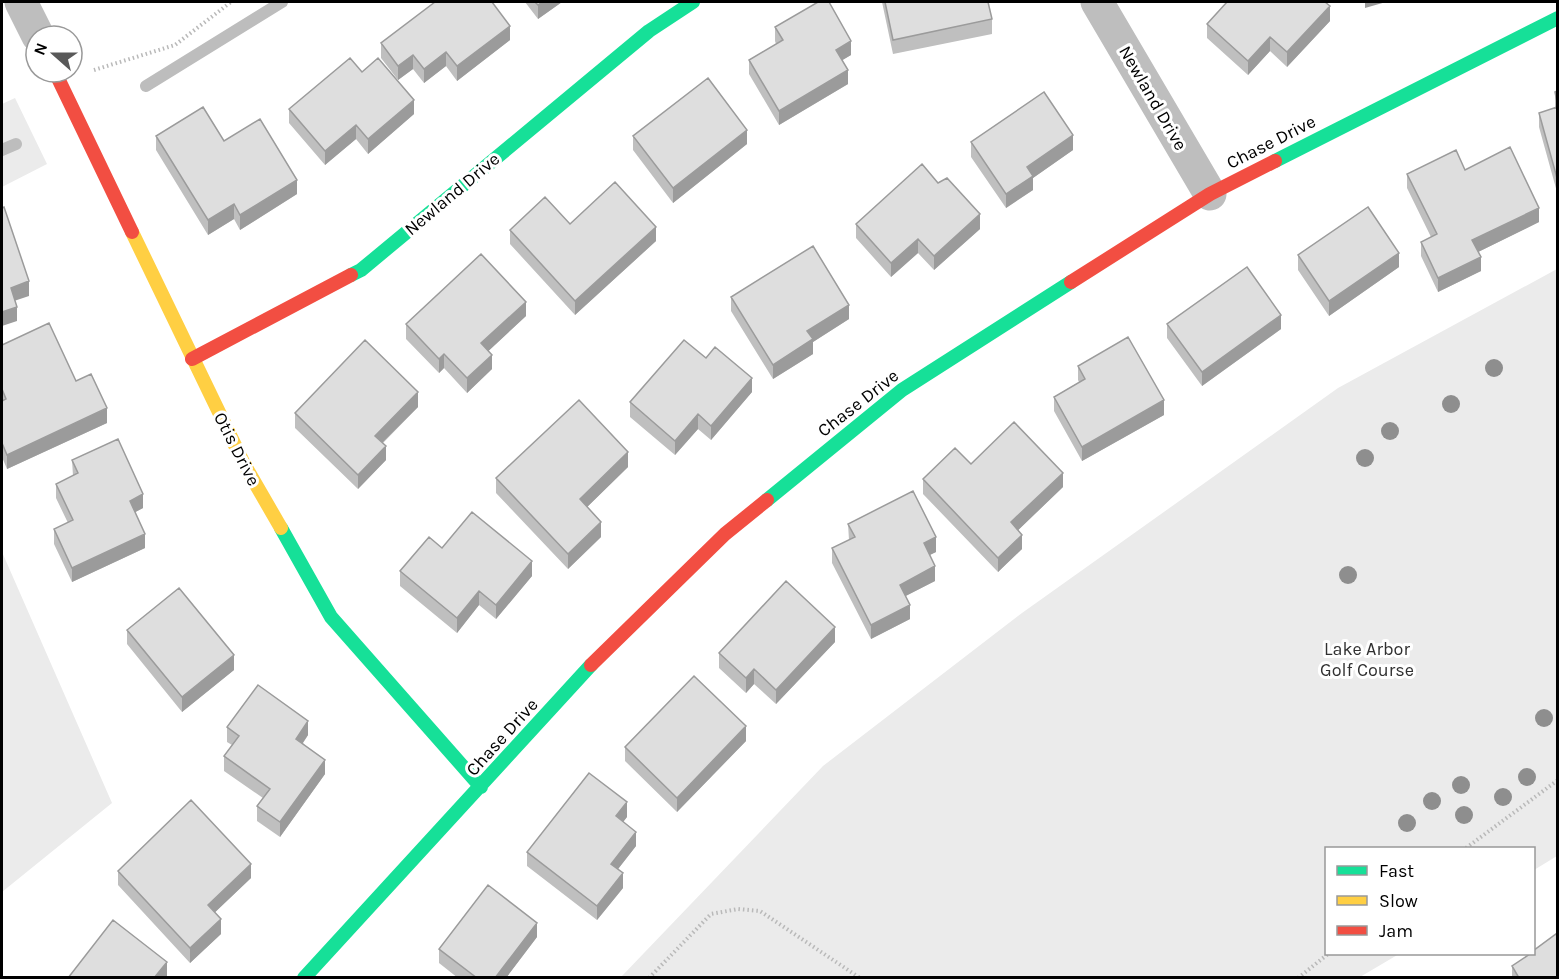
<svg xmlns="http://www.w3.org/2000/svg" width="1559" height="979" font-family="Karla,sans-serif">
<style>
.green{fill:#ebebeb}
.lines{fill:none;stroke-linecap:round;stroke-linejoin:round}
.stream{stroke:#bdbdbd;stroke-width:12}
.path{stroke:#b9b9b9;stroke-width:4;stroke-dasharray:1.5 3;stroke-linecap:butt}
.street{stroke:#bebebe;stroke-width:33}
.fast{stroke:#16e098;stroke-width:14}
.slow{stroke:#ffcf43;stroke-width:14}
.jam{stroke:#f24e42;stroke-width:14}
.tree{fill:#8e8e8e}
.wall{fill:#bfbfbf}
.shaded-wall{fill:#9b9b9b}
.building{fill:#dedede;stroke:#9b9b9b;stroke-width:1.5}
.labels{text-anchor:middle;stroke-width:6;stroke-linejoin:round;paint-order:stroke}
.street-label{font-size:18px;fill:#000;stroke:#fff}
.park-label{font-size:18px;fill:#313131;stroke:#fff}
</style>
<rect width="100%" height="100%" fill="#fff"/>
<!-- green -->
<path class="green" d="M15,98L47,164L2,187V104Z
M1557,269V856L1534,870V848H1326V954H1399L1360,977H621L823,766L1022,613L1338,388Z
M2,552L112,803L2,892Z"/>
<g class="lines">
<!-- stream -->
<path class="stream" d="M146,86L282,2
M2,150L16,144"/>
<!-- path -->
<path class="path" d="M94,70L175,45L231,2
M1466,848L1558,780
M649,978L711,914L738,909L760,911L860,978
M1298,978L1328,954"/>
<!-- street -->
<path class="street" d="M21,2L38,36
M1097,2L1210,194"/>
<!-- fast -->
<path class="fast" d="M1275,161L1558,18
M351,275L361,270L649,31L693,2
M767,500L902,390L1071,282
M281,528L331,617L481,787
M304,978L591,665"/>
<!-- slow -->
<path class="slow" d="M132,232L244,464L281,528"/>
<!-- jam -->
<path class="jam" d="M55,72L132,232
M1071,282L1210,194L1275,161
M192,359L351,275
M591,665L725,534L767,500"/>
</g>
<!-- trees -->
<g class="tree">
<circle cx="1494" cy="368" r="9"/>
<circle cx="1451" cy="404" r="9"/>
<circle cx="1390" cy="431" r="9"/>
<circle cx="1365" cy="458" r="9"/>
<circle cx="1348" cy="575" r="9"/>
<circle cx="1544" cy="718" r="9"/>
<circle cx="1527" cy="777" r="9"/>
<circle cx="1461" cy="785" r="9"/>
<circle cx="1503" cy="797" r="9"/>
<circle cx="1432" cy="801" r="9"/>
<circle cx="1464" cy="815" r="9"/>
<circle cx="1407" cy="823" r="9"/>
</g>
<!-- wall -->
<path class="wall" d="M525,2H562L538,19Z
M882,2H988L992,19V34L893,54Z
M1330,21L1287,67L1270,51L1248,75L1207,38V24Z
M775,27L851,55L842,60L848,84L779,125L749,74V60L776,44L775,41Z
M510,40L457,81L446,66L424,83L413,69L398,80L381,58V43Z
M362,72L414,114L368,154L356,139L325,165L289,123V109Z
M1557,91V192L1539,127V113L1555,108V92Z
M156,136L224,141L297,194L240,230L234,219L208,235L156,150Z
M633,136L747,144L673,203L633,150Z
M971,142L1073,150L1033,178V190L1006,208L971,157Z
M1465,170L1539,222L1478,252L1481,271L1438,292L1421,256V242L1431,237L1407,188V174Z
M570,224L656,241L575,315L510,244V230Z
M856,224L980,229L934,270L918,253L891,277L856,238Z
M1298,255L1399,267L1329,316L1298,270Z
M731,297L849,319L813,342V354L773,379L731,311Z
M526,316L488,351L492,369L467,393L444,368L439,373L406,339V324Z
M1167,324L1281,329L1202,386L1167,338Z
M2,345L76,381L107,423L7,469L2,457Z
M706,358L752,392L711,440L698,429L675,455L630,417V402Z
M1078,366L1164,415L1082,461L1054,411V397L1079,382L1078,380Z
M418,407L383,443L386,460L358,489L295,428V413Z
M72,460L143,508L135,512L145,548L72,582L54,544V529L68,523L56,498V484L73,476Z
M971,464L1063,487L1018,530L1022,549L998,572L923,494V479Z
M628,467L587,507L601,537L568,569L496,493V478Z
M848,524L936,552L929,555L935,581L905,596L910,619L871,639L832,563V548L849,540Z
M442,548L532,576L496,619L479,605L457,633L400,586V571Z
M127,630L234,670L182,712L127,644Z
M835,642L776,704L754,684L746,693L719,668V653Z
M227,727L308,735L303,743L325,774L280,837L257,821V806L263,798L224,771V756L232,745L227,742Z
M746,741L677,812L625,761V747Z
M627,817L623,822L636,846L618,869L623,888L597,920L527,866V852Z
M118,871L251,878L215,912L221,934L190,963L118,885Z
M537,937L506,978H458L439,963V949Z
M1512,966L1557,978H1512Z"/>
<!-- shaded-wall -->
<path class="shaded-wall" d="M543,2H562L538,19V5Z
M1365,2H1386L1365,8Z
M1330,6V21L1287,67V52Z
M510,26V40L457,81V66Z
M1270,37V51L1248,75V61Z
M851,41V55L836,64V50Z
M446,52V66L424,83V69Z
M413,55V69L398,80V66Z
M848,70V84L779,125V111Z
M414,100V114L368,154V139Z
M356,125V139L325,165V151Z
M747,130V144L673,203V188Z
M1073,135V150L1033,178V190L1006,208V194L1027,167Z
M297,180V194L240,230V215Z
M234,204V219L208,235V220Z
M1539,208V222L1472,255V240Z
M980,214V229L934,270V256Z
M656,227V241L575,315V301Z
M918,239V253L891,277V263Z
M1399,253V267L1329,316V301Z
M1481,257V271L1438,292V278Z
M29,281V296L11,302V288Z
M526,302V316L481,358V343Z
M849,305V319L813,342V354L773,379V365L807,331Z
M17,307V321L2,326V312Z
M1281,315V329L1202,386V372Z
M444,354V368L439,373V359Z
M492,355V369L467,393V378Z
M752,378V392L711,440V426Z
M418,392V407L375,450V436Z
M1164,400V415L1082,461V447Z
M107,408V423L7,469V455Z
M698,414V429L675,455V441Z
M386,446V460L358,489V475Z
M628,452V467L580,514V499Z
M1063,473V487L1011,537V522Z
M143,494V508L130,515V501Z
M601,522V537L568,569V554Z
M145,534V548L72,582V568Z
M1022,535V549L998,572V558Z
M936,537V552L924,558V543Z
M532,561V576L496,619V605Z
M935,566V581L900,599V585Z
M479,591V605L457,633V618Z
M910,605V619L871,639V625Z
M835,627V642L776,704V690Z
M234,655V670L182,712V697Z
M754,669V684L746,693V678Z
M308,721V735L296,753V739Z
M746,726V741L677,812V798Z
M325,760V774L280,837V822Z
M627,802V817L616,831V816Z
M636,832V846L611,878V864Z
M251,864V878L208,919V905Z
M623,873V888L597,920V906Z
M221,919V934L190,963V948Z
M537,923V937L506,978H495Z
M167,962V976L166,978H154Z"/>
<!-- building -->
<path class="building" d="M435,2H492L510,26L457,66L446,52L424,69L413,55L398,66L381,43Z
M535,2H543L538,5Z
M818,2H829L851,41L836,50L848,70L779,111L749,60L783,40L775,27Z
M885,2H988L992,19L893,40Z
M1227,2H1325L1330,6L1287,52L1270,37L1248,61L1207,24Z
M350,58L362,72L378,58L414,100L368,139L356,125L325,151L289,109Z
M708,78L747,130L673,188L633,136Z
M1557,91V102L1555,92Z
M1044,92L1073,135L1027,167L1033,176L1006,194L971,142Z
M203,107L224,141L260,119L297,180L240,215L234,204L208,220L156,136Z
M1557,107V178L1539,113Z
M1510,147L1539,208L1472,240L1481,257L1438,278L1421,242L1437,234L1407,174L1456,150L1465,170Z
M922,164L938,183L947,178L980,214L934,256L918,239L891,263L856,224Z
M615,182L656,227L575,301L510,230L545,197L570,224Z
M4,207L29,281L11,288L17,307L2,312V208Z
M1368,207L1399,253L1329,301L1298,255Z
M813,246L849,305L807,331L813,339L773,365L731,297Z
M481,254L526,302L481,343L492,355L467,378L444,354L439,359L406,324Z
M1247,267L1281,315L1202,372L1167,324Z
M49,323L76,381L91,374L107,408L7,455L2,443V401L6,399L2,389V345Z
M1128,337L1164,400L1082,447L1054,397L1085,379L1078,366Z
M365,340L418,392L375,436L386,446L358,475L295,413Z
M684,340L706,358L715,347L752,378L711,426L698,414L675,441L630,402Z
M579,400L628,452L580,499L601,522L568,554L496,478Z
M1014,422L1063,473L1011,522L1022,535L998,558L923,479L955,448L971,464Z
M118,439L143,494L130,501L145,534L72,568L54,529L73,520L56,484L78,473L72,460Z
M913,491L936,537L924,543L935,566L900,585L910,605L871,625L832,548L855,537L848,524Z
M472,512L532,561L496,605L479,591L457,618L400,571L429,537L442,548Z
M786,581L835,627L776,690L754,669L746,678L719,653Z
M179,588L234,655L182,697L127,630Z
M694,676L746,726L677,798L625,747Z
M258,685L308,721L296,739L325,760L280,822L257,806L270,789L224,756L239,736L227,727Z
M589,773L627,802L616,816L636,832L611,864L623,873L597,906L527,852Z
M191,800L251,864L208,905L221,919L190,948L118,871Z
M488,885L537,923L495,978H477L439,949Z
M113,920L167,962L154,978H68Z
M1556,934L1557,936V978H1519L1512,966L1530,954H1533V951Z"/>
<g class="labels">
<!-- street labels -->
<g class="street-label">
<text transform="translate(1153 98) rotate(60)" y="6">Newland Drive</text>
<text transform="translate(1271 142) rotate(-27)" y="6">Chase Drive</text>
<text transform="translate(452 194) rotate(-40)" y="6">Newland Drive</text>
<text transform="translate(858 403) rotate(-38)" y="6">Chase Drive</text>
<text transform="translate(237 449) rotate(63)" y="6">Otis Drive</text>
<text transform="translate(502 737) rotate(-48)" y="6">Chase Drive</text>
</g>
<!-- park labels -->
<g class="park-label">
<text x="1367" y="655">Lake Arbor<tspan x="1367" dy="21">Golf Course</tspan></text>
</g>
</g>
<!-- border -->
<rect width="1559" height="979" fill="none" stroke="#000000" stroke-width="6"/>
<!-- legend -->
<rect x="1325" y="847" width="210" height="108" fill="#ffffff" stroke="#999999" stroke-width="1.5"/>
<rect x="1337" y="866" width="30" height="9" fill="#16e098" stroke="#999999" stroke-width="1.5"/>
<text x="1379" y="877" font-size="18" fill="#000000">Fast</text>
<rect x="1337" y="896" width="30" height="9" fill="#ffcf43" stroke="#999999" stroke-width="1.5"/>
<text x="1379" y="907" font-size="18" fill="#000000">Slow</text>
<rect x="1337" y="926" width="30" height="9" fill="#f24e42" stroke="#999999" stroke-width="1.5"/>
<text x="1379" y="937" font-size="18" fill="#000000">Jam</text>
<!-- north arrow -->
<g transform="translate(54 54) rotate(291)"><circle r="28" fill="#ffffff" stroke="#999999" stroke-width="1.5"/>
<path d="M0-4.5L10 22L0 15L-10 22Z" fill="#595959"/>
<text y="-9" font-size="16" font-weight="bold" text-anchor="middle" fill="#000000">N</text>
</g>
</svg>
